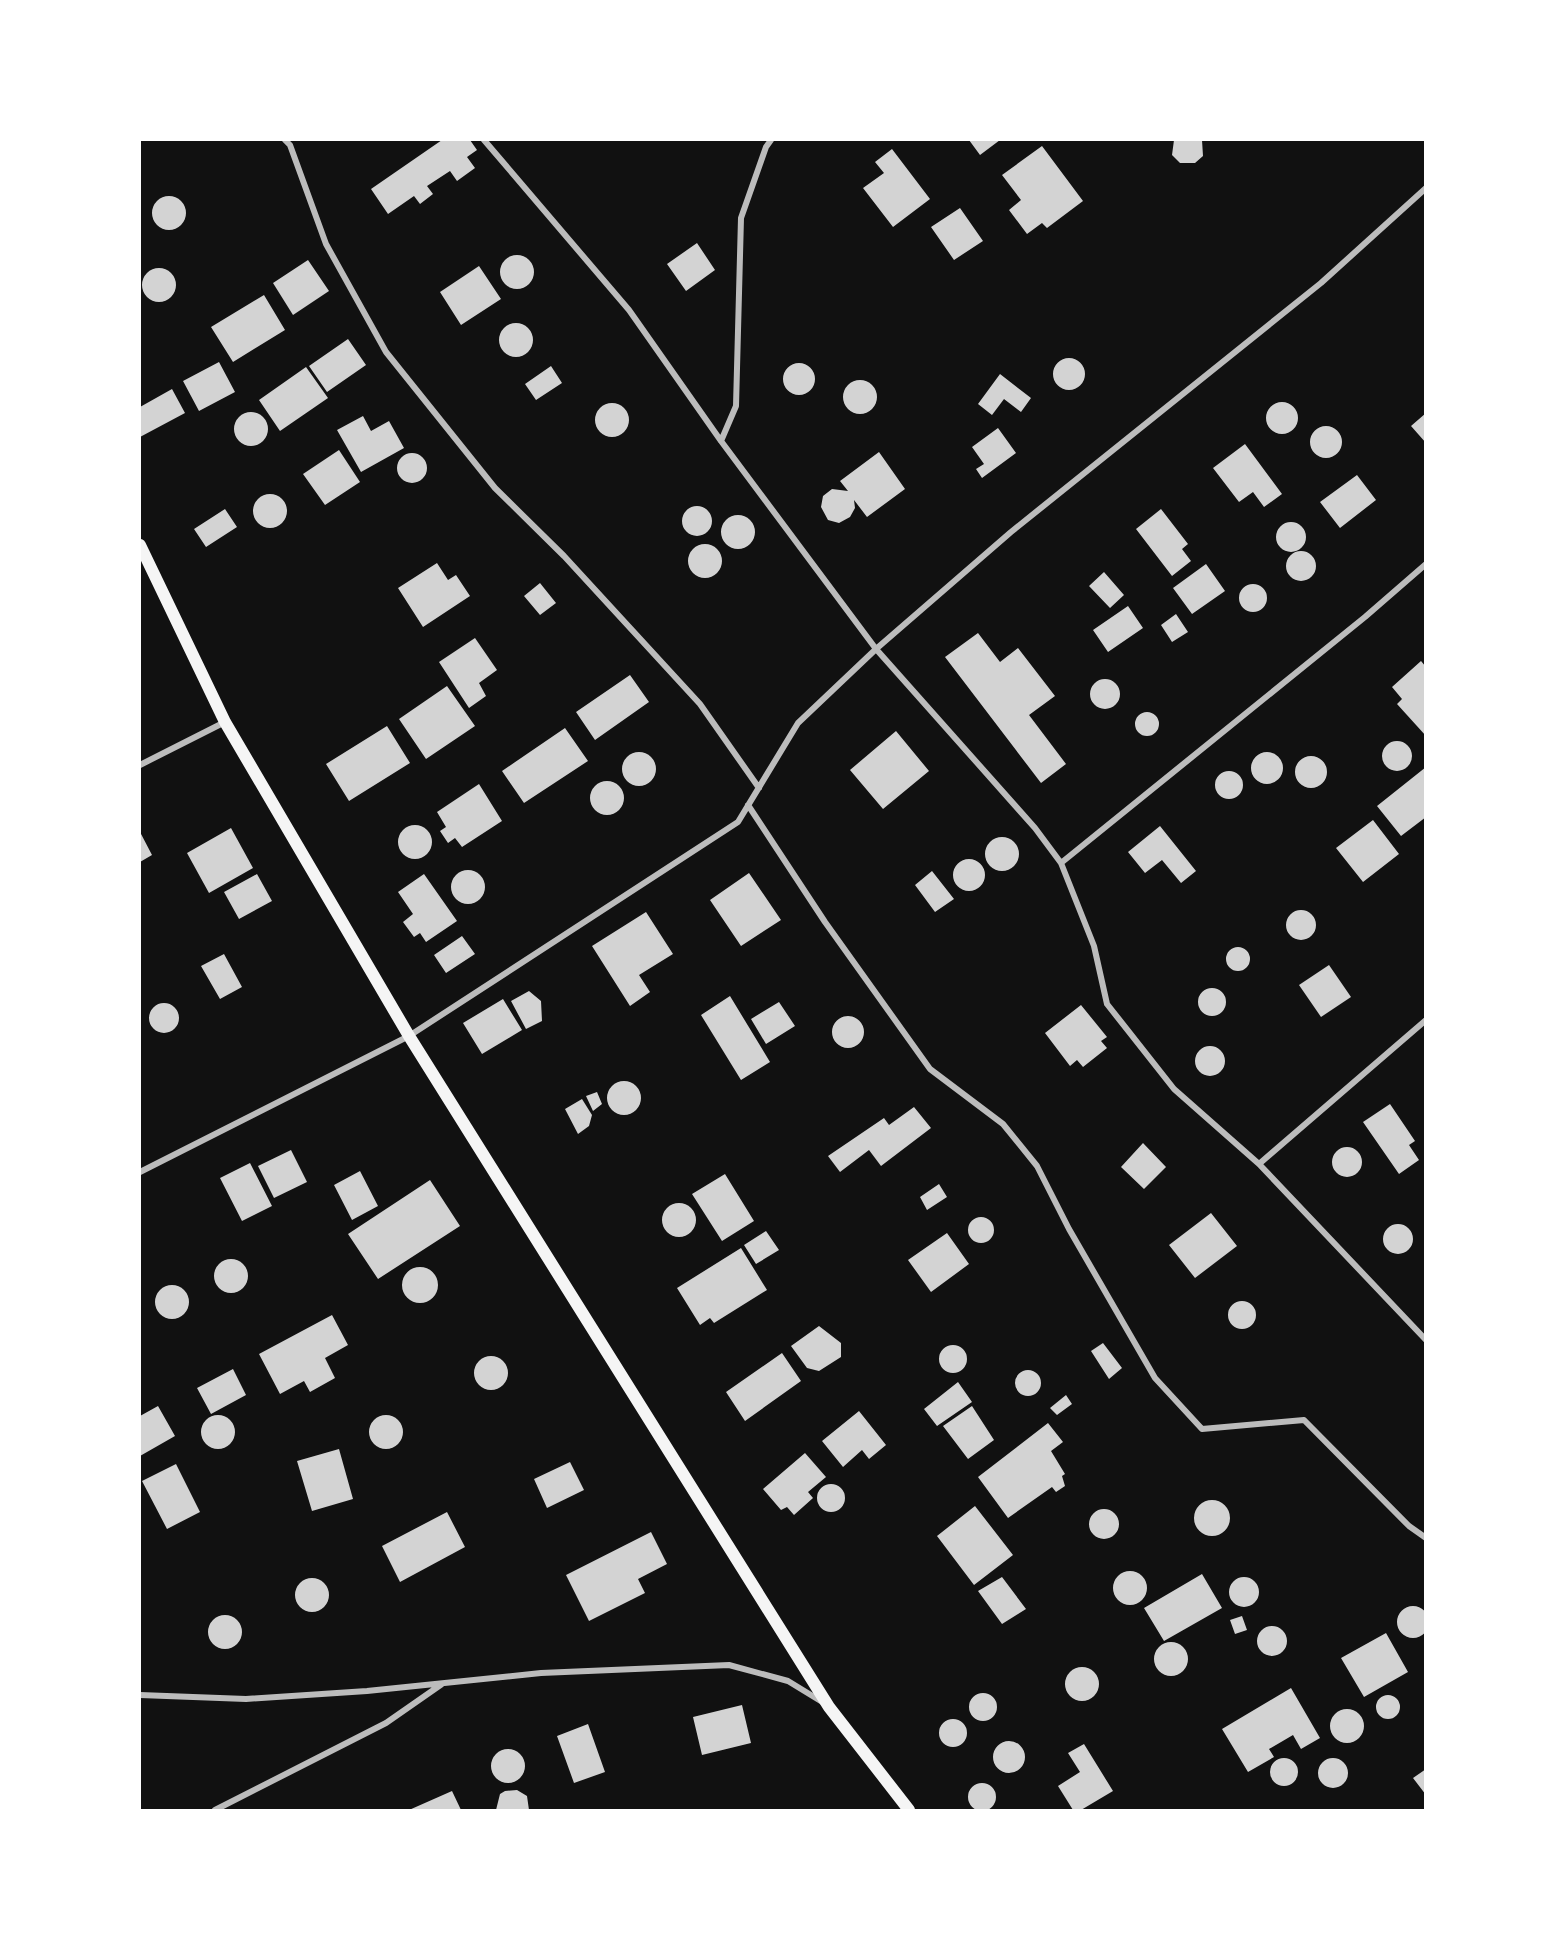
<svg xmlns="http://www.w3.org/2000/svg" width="1565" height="1950" font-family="Commissioner,sans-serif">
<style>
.building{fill:#d3d3d3}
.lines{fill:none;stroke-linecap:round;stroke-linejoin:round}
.minor{stroke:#bcbcbc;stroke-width:6}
.secondary{stroke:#f5f5f5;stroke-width:12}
</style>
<rect width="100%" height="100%" fill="#111"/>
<!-- building -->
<path class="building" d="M442,140H470L477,150L467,157L475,168L457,181L450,171L427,186L433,194L420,204L414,196L388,214L371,189Z
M969,140H1000L980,155Z
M1174,140H1202L1203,156L1195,163H1180L1172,155Z
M1042,146L1083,201L1047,228L1042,223L1027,234L1009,210L1021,200L1002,175Z
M892,149L930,199L893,227L863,188L884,173L875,162Z
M152 213a17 17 0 1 1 34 0a17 17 0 1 1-34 0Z
M960,208L983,241L954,260L931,227Z
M697,243L715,270L686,291L667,264Z
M500 272a17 17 0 1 1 34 0a17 17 0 1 1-34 0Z
M308,260L329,291L293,315L273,283Z
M479,266L501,299L461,325L440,292Z
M142 285a17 17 0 1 1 34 0a17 17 0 1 1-34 0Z
M264,295L285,330L233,362L211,327Z
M499 340a17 17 0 1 1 34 0a17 17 0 1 1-34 0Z
M348,339L366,365L327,392L309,366Z
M1053 374a16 16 0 1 1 32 0a16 16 0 1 1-32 0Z
M219,362L235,392L199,411L183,381Z
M783 379a16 16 0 1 1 32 0a16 16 0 1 1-32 0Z
M551,366L562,383L536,400L525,384Z
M306,367L328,398L280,431L259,400Z
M1000,374L1031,398L1021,412L1004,399L992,415L978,404Z
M843 397a17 17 0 1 1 34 0a17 17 0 1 1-34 0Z
M172,389L185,413L140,437V407Z
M1266 418a16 16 0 1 1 32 0a16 16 0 1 1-32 0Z
M595 420a17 17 0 1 1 34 0a17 17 0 1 1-34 0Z
M234 429a17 17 0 1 1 34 0a17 17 0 1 1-34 0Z
M1426,413V443L1411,426Z
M363,416L371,431L389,421L404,448L361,472L337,430Z
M1310 442a16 16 0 1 1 32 0a16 16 0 1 1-32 0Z
M998,428L1016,453L982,478L976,469L984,464L972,447Z
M1245,444L1282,494L1264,507L1253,492L1239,502L1213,468Z
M339,450L360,482L325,505L303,474Z
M879,452L905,489L867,517L854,500L855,508L850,517L839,523L828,520L821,507L823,496L832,489L848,491L840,481Z
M397 468a15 15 0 1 1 30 0a15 15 0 1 1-30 0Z
M1357,475L1376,500L1340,528L1320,502Z
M253 511a17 17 0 1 1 34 0a17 17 0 1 1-34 0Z
M682 521a15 15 0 1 1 30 0a15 15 0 1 1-30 0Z
M225,509L237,527L206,547L194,529Z
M1161,509L1188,544L1182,549L1191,561L1172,576L1136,529Z
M721 532a17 17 0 1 1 34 0a17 17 0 1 1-34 0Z
M1276 537a15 15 0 1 1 30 0a15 15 0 1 1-30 0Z
M688 561a17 17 0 1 1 34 0a17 17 0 1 1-34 0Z
M1286 566a15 15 0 1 1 30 0a15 15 0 1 1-30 0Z
M437,563L448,580L456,575L470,596L423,627L398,588Z
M1206,564L1225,591L1192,614L1173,588Z
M1104,572L1124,595L1110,608L1089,586Z
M540,583L556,603L540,615L524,596Z
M1239 598a14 14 0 1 1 28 0a14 14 0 1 1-28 0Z
M1128,606L1143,628L1108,652L1093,630Z
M1176,614L1188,632L1172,642L1161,625Z
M978,633L1000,662L1018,648L1055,696L1029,715L1066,764L1041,783L945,657Z
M475,638L497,670L479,683L486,696L469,708L439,662Z
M1421,661L1426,667V736L1397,704L1402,699L1392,687Z
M630,675L649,702L595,740L576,712Z
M1090 694a15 15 0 1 1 30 0a15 15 0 1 1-30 0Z
M447,686L475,726L426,759L399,719Z
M1135 724a12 12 0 1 1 24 0a12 12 0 1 1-24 0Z
M387,726L410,763L349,801L326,764Z
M565,728L588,761L524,803L502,771Z
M896,731L929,771L883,809L850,770Z
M1382 756a15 15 0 1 1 30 0a15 15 0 1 1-30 0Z
M622 769a17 17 0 1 1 34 0a17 17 0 1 1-34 0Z
M1251 768a16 16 0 1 1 32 0a16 16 0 1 1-32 0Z
M1295 772a16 16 0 1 1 32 0a16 16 0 1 1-32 0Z
M1426,767V817L1401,836L1377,806Z
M1215 785a14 14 0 1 1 28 0a14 14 0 1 1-28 0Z
M590 798a17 17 0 1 1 34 0a17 17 0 1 1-34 0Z
M479,784L502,821L462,847L455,838L448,843L440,831L446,827L437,812Z
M1373,820L1399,854L1363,882L1336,848Z
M398 842a17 17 0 1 1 34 0a17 17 0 1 1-34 0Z
M1160,826L1196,871L1181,883L1162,860L1145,873L1128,852Z
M231,828L253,868L209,893L187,853Z
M140,832L152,855L140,862Z
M985 854a17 17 0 1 1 34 0a17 17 0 1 1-34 0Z
M953 875a16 16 0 1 1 32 0a16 16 0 1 1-32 0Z
M451 887a17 17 0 1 1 34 0a17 17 0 1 1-34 0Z
M932,871L954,899L935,912L915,885Z
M749,873L781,920L741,946L710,900Z
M257,874L272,901L239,919L224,892Z
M424,874L457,921L426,942L420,933L414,937L403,922L413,914L398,892Z
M1286 925a15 15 0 1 1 30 0a15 15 0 1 1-30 0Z
M646,912L673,954L639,975L650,992L630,1006L592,946Z
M462,936L475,954L446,973L434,955Z
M1226 959a12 12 0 1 1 24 0a12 12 0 1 1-24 0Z
M224,954L242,987L220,999L201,966Z
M1329,965L1351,997L1321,1017L1299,985Z
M1198 1002a14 14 0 1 1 28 0a14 14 0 1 1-28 0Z
M529,991L541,1001L542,1021L526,1029L511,1001Z
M730,996L770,1062L741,1080L701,1015Z
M503,999L522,1030L482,1054L463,1023Z
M779,1002L795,1026L766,1044L751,1019Z
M149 1018a15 15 0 1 1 30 0a15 15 0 1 1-30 0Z
M1081,1005L1107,1037L1101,1041L1107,1048L1083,1067L1077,1060L1070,1066L1045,1033Z
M832 1032a16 16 0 1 1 32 0a16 16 0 1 1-32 0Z
M1195 1061a15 15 0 1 1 30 0a15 15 0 1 1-30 0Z
M607 1098a17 17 0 1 1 34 0a17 17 0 1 1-34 0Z
M597,1092L602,1104L593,1111L586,1096Z
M582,1099L592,1115L589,1126L578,1134L565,1109Z
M1390,1104L1415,1141L1409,1145L1419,1160L1399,1174L1363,1122Z
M914,1107L931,1128L881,1166L869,1150L840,1172L828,1156L884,1118L889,1125Z
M1143,1143L1166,1167L1144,1189L1121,1167Z
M1332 1162a15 15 0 1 1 30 0a15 15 0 1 1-30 0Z
M291,1150L307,1182L274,1198L258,1166Z
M250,1163L272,1206L242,1221L220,1178Z
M360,1171L378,1206L352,1220L334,1185Z
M725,1174L754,1221L722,1241L692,1194Z
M430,1180L460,1226L378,1279L348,1234Z
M939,1184L947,1197L927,1210L920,1197Z
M662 1220a17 17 0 1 1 34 0a17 17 0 1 1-34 0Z
M1211,1213L1237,1246L1195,1278L1169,1245Z
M968 1230a13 13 0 1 1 26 0a13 13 0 1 1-26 0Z
M1383 1239a15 15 0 1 1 30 0a15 15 0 1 1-30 0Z
M766,1231L779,1250L756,1264L744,1245Z
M947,1233L969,1264L931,1292L908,1260Z
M741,1248L767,1290L714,1323L710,1318L700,1325L677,1288Z
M214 1276a17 17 0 1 1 34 0a17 17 0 1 1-34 0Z
M402 1285a18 18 0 1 1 36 0a18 18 0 1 1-36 0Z
M155 1302a17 17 0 1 1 34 0a17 17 0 1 1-34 0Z
M1228 1315a14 14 0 1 1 28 0a14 14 0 1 1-28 0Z
M332,1315L348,1345L325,1358L335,1378L310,1392L304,1381L280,1394L259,1354Z
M819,1326L841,1343V1357L819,1371L807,1368L791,1346Z
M1103,1343L1122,1368L1109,1379L1091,1351Z
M939 1359a14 14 0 1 1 28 0a14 14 0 1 1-28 0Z
M782,1353L801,1381L745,1421L726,1392Z
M474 1373a17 17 0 1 1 34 0a17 17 0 1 1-34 0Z
M233,1369L246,1395L211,1414L197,1388Z
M1015 1383a13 13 0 1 1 26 0a13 13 0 1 1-26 0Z
M958,1382L972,1402L937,1426L924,1409Z
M1066,1395L1072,1404L1057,1415L1050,1408Z
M158,1406L175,1436L140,1456V1416Z
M972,1406L994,1440L968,1459L943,1426Z
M859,1411L886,1445L869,1459L862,1450L843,1467L822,1441Z
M369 1432a17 17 0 1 1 34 0a17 17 0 1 1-34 0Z
M201 1432a17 17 0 1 1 34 0a17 17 0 1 1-34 0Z
M1048,1423L1063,1442L1051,1451L1065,1474L1062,1476L1065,1486L1056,1492L1052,1487L1008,1518L978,1477Z
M339,1449L353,1499L312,1511L297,1461Z
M805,1453L826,1477L808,1492L813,1498L794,1515L787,1507L781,1510L763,1489Z
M570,1462L584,1490L547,1508L534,1479Z
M176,1464L200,1512L167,1529L142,1481Z
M817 1498a14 14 0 1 1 28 0a14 14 0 1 1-28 0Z
M1194 1518a18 18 0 1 1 36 0a18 18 0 1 1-36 0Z
M975,1506L1013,1555L974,1585L937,1536Z
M1089 1524a15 15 0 1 1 30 0a15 15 0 1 1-30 0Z
M447,1512L465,1547L400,1582L382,1546Z
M651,1532L667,1564L638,1579L645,1593L589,1621L566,1575Z
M1113 1588a17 17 0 1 1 34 0a17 17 0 1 1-34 0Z
M1202,1574L1222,1608L1164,1641L1144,1608Z
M1002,1577L1026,1609L1002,1624L978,1591Z
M1229 1592a15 15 0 1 1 30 0a15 15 0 1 1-30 0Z
M295 1595a17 17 0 1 1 34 0a17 17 0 1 1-34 0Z
M1397 1622a16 16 0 1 1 32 0a16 16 0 1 1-32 0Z
M208 1632a17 17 0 1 1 34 0a17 17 0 1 1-34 0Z
M1242,1616L1247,1630L1235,1634L1230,1620Z
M1257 1641a15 15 0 1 1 30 0a15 15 0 1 1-30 0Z
M1386,1633L1408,1672L1364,1697L1341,1658Z
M1154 1659a17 17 0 1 1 34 0a17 17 0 1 1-34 0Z
M1065 1684a17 17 0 1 1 34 0a17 17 0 1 1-34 0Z
M1291,1688L1320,1738L1301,1749L1293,1735L1269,1749L1274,1757L1248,1772L1222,1729Z
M969 1707a14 14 0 1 1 28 0a14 14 0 1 1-28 0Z
M1376 1707a12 12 0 1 1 24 0a12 12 0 1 1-24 0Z
M742,1705L751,1743L702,1755L693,1717Z
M1330 1726a17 17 0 1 1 34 0a17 17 0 1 1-34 0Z
M939 1733a14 14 0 1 1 28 0a14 14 0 1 1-28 0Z
M588,1724L605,1772L574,1783L557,1736Z
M993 1757a16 16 0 1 1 32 0a16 16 0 1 1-32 0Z
M1084,1744L1113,1791L1081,1810H1073L1058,1786L1080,1772L1068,1753Z
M491 1766a17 17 0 1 1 34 0a17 17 0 1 1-34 0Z
M1318 1773a15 15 0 1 1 30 0a15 15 0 1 1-30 0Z
M1270 1772a14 14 0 1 1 28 0a14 14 0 1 1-28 0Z
M1426,1769V1795L1413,1778Z
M968 1797a14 14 0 1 1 28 0a14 14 0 1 1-28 0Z
M517,1790L527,1796L529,1810H496L500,1794L505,1791Z
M452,1791L461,1810H409Z"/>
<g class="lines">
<!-- minor -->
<path class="minor" d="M285,140L290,145L326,244L386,352L495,488L564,556L700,704L759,788
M484,140L629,310L721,441L876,649L1035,828L1061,863L1094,946L1107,1004L1174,1089L1259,1164L1426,1340
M721,441L736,406L741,218L766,147L771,140
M140,765L225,722
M748,805L825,922L930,1069L1003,1124L1037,1166L1069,1229L1155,1378L1202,1429L1304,1420L1409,1526L1426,1538
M1061,863L1365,617L1426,564
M1259,1164L1426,1020
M140,1172L409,1036L738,822L798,723L876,649L1011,532L1321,283L1426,188
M140,1695L246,1699L367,1691L541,1673L729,1665L788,1681L824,1703
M215,1810L386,1723L442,1684"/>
<!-- secondary -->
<path class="secondary" d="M140,545L225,722L409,1036L829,1707L909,1810"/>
</g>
<!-- border -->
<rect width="1565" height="1950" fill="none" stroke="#ffffff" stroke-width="282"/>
</svg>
